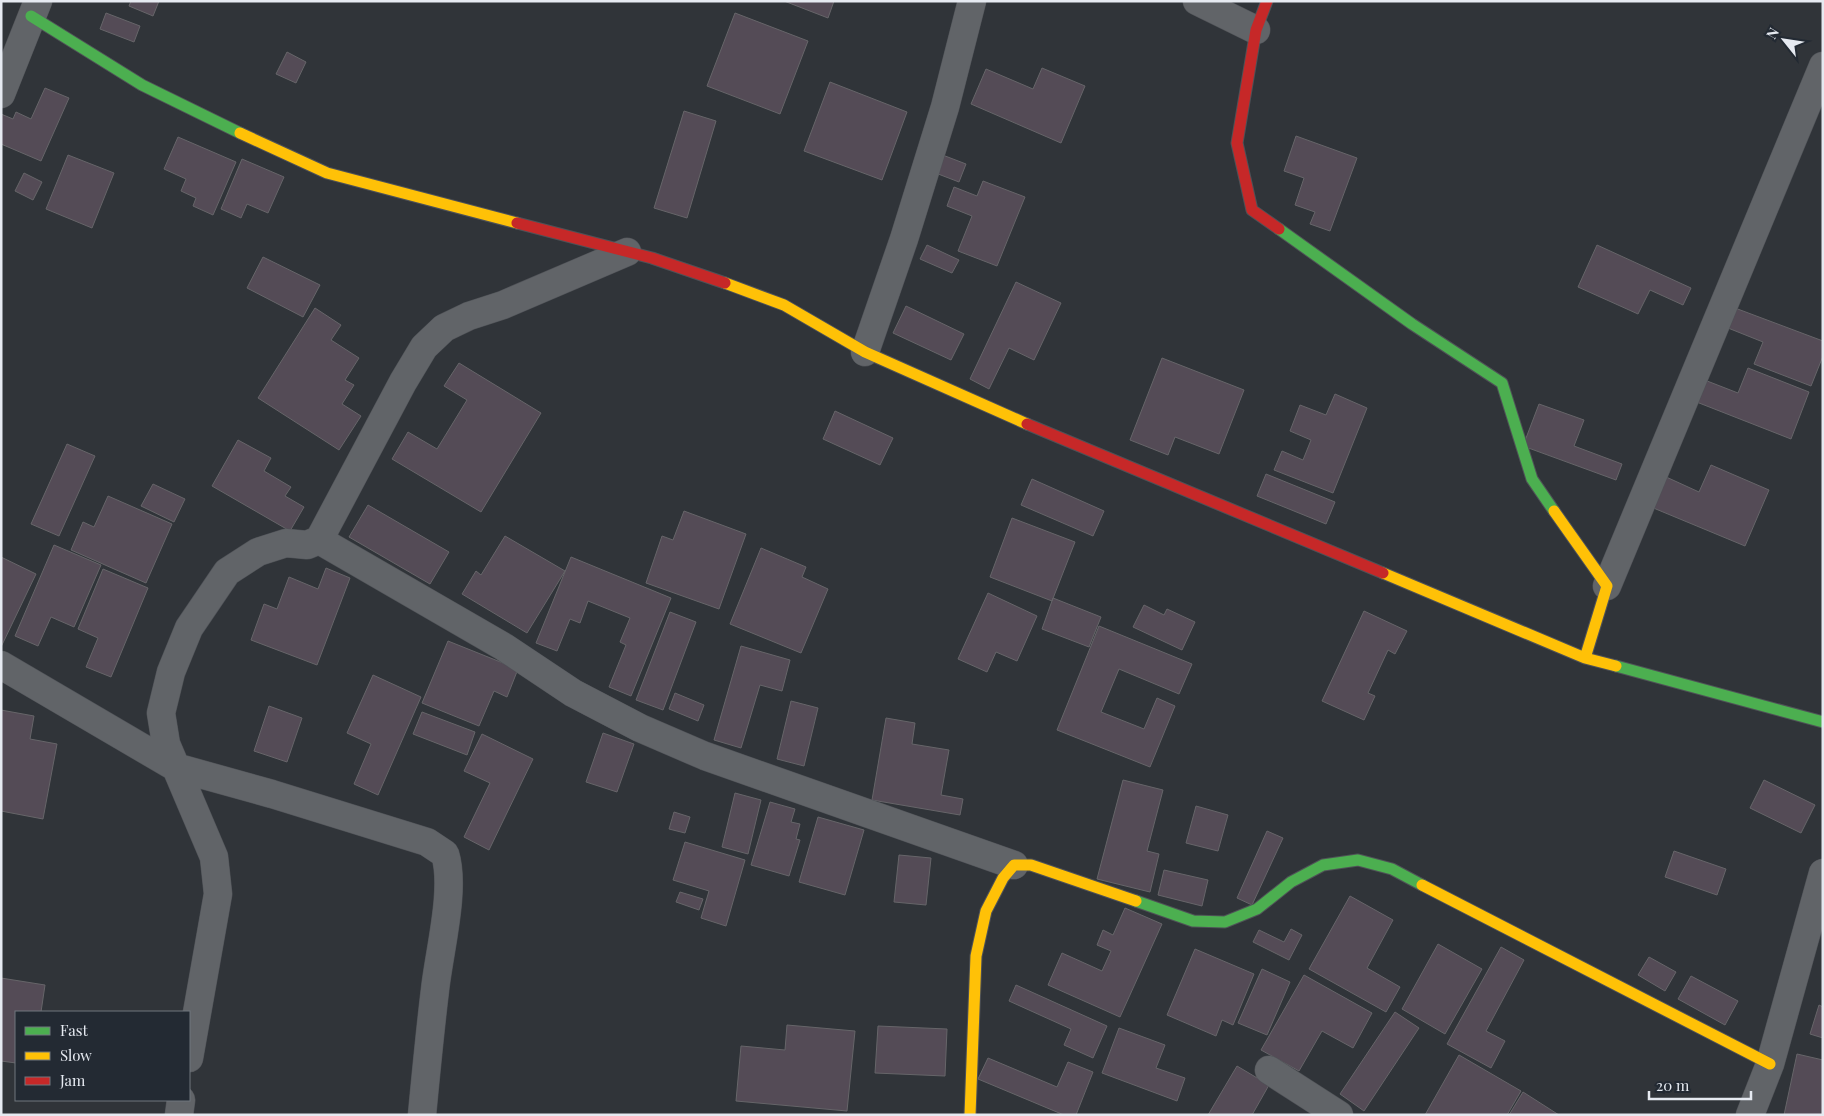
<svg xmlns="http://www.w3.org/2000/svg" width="1824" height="1116" font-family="'Playfair Display',serif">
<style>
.building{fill:#544b56;stroke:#666569}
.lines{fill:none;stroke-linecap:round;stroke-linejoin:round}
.street-casing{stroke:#4f5257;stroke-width:29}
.fast-casing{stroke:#4f5257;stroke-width:13}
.slow-casing{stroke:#4f5257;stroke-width:13}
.jam-casing{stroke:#4f5257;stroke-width:13}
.street{stroke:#616468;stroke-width:28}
.fast{stroke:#4caf50;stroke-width:11}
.slow{stroke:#ffc107;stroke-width:11}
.jam{stroke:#c62828;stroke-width:11}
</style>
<rect width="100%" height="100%" fill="#303439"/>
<!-- building -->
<path class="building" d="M131,1H159L153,16L129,6Z
M784,1H834L828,18Z
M106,13L140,26L134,42L100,29Z
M735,13L808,41L780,114L707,86Z
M287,52L306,62L296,83L276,74Z
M1042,68L1085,86L1061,143L971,104L986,69L1033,89Z
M830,82L907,112L882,180L804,151Z
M45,88L69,98L41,161L1,144V114L13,119L16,112L31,119Z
M684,111L716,121L687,218L654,208Z
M1296,136L1357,158L1330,231L1310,224L1315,212L1295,205L1304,178L1284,171Z
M178,137L236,162L213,215L193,206L196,198L181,191L186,179L164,169Z
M940,154L966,164L959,182L933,172Z
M68,155L114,173L92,228L46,209Z
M242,159L284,177L268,213L247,204L241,218L221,209Z
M24,173L42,182L33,200L15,191Z
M983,181L1025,197L997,266L958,251L972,216L947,206L954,187L977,196Z
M927,245L959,260L952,273L920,259Z
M1597,245L1691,288L1683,305L1650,290L1638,314L1578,287Z
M263,257L320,285L303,317L247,288Z
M1016,282L1061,303L1034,360L1009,348L989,389L970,379Z
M906,306L964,334L951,360L893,333Z
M315,308L341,325L331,340L359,358L345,380L354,385L342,404L361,416L339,450L258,398Z
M1735,308L1823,341V356L1811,386L1754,364L1763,342L1728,328Z
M1162,358L1244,390L1219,454L1175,437L1168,455L1130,440Z
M459,363L541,413L481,512L392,459L408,432L437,449L467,400L444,386Z
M1748,368L1809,392L1791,439L1694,401L1702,379L1738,393Z
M1335,394L1367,408L1333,493L1274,470L1282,451L1303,460L1311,440L1290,431L1300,405L1326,415Z
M1539,404L1584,420L1574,446L1622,464L1616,480L1523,446Z
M835,411L893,438L880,465L823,439Z
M238,440L271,458L264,471L291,487L285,496L304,507L290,531L212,486Z
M67,444L95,456L59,536L31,524Z
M1711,465L1769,490L1745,546L1651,507L1664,476L1699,492Z
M1266,474L1335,502L1326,524L1257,496Z
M1032,479L1104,511L1093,536L1021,505Z
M153,484L185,499L174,522L141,506Z
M108,496L172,524L146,583L71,550L83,522L94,527Z
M368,505L449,552L430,584L349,537Z
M684,511L746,534L719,609L646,583L662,536L673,540Z
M1012,518L1075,542L1052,601L990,577Z
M505,536L565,571L527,633L462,594L476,571L481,575Z
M54,545L101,565L74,627L51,617L38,646L15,636Z
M761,548L806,567L802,577L828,589L801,653L730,624Z
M1,557L36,574L1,647Z
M571,557L671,598L631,696L609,687L626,645L620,642L630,618L588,601L580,623L570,619L557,651L536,643Z
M326,568L350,578L317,665L251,640L264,604L277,609L289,577L318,589Z
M103,569L148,588L111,677L86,667L98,638L78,629Z
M988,593L1037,616L1017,661L996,652L987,672L958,659Z
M1053,598L1101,617L1089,647L1042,629Z
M1144,605L1164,615L1167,609L1195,622L1182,650L1133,627Z
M1364,611L1407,631L1395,654L1388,650L1368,693L1375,696L1364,720L1322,701Z
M670,612L696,622L663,710L636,700Z
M1099,626L1192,664L1179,694L1119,669L1101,712L1144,729L1157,698L1175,706L1150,767L1057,730Z
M448,641L518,669L507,697L494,691L479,726L422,703Z
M741,646L790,660L782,691L760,685L741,748L714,740Z
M373,675L421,697L378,795L354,784L371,744L347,733Z
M675,693L704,705L698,721L669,709Z
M791,701L818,708L804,766L777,759Z
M269,706L302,718L287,762L254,751Z
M1,710L34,716L30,739L57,744L43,819L1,811Z
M422,712L475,732L467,755L413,734Z
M886,718L915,723L912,744L949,750L941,795L963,799L960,815L872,800Z
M603,733L634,744L617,792L586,782Z
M482,734L533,759L489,850L464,837L490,783L464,771Z
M1123,780L1163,790L1147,851L1159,854L1150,892L1097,879Z
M1764,780L1815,805L1801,833L1750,808Z
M735,793L761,800L748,854L722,847Z
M770,802L795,809L791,822L800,824L796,839L800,840L789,876L751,865Z
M1196,806L1228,815L1218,851L1186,843Z
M674,812L690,817L685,833L669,829Z
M818,817L864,830L845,895L799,882Z
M1267,831L1283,838L1252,905L1237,898Z
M685,842L745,860L726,926L701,918L709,891L673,880Z
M1674,851L1726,869L1717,895L1665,877Z
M899,855L931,858L926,905L894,902Z
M1164,870L1208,880L1202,906L1158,895Z
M680,892L703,899L699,910L676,902Z
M1350,896L1393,920L1367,968L1400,987L1386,1012L1309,969Z
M1125,908L1162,924L1120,1017L1048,985L1062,953L1102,971L1111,951L1097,945L1103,930L1113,935Z
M1291,929L1302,935L1289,960L1253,942L1259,930L1284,942Z
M1438,944L1482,969L1445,1034L1402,1009Z
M1501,947L1524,960L1486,1031L1505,1041L1491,1068L1447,1044Z
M1195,949L1254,974L1233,1025L1222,1020L1216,1036L1167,1015Z
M1649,957L1676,972L1665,991L1638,975Z
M1262,969L1290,982L1267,1035L1238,1023Z
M1304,975L1372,1013L1353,1048L1322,1031L1299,1071L1261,1050Z
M1691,976L1738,1001L1725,1025L1678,999Z
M1,978L45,985L41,1012H16V1063L1,1061Z
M1016,985L1107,1026L1093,1058L1064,1045L1071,1029L1009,1001Z
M1819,1005L1823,1007V1038L1810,1034Z
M1395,1012L1419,1028L1364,1111L1340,1094Z
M787,1025L855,1031L847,1111L736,1101L741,1046L785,1050Z
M878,1026L947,1029L945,1076L875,1073Z
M1119,1028L1165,1045L1156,1068L1185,1078L1177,1101L1102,1073Z
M1797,1054L1823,1060V1115H1784Z
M1459,1055L1521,1091L1507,1115H1425Z
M988,1058L1057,1087L1068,1062L1093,1072L1076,1115H1064L978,1079Z
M1237,1066L1269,1085L1252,1115H1208Z
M1523,1092L1559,1115H1509Z"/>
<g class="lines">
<!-- street casing -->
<g class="street-casing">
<path id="street" d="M1197,1L1256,30
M1,94L38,1
M865,352L904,239L945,107L972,1
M319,540L504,647L573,693L640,728L705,756L1014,865
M1607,586L1823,66
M1,665L175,767L272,794L427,842L445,854C456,889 439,952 435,990C430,1031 426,1073 422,1115
M189,1058L218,894L214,857L166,744L161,713L171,672L189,628L227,572L258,552L286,543L307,545L319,540L403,382L424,347L444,328L469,316L503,305L627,252
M1269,1070L1339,1115
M179,1115L181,1100
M1750,1115L1770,1064L1823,873"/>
</g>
<!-- fast casing -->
<g class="fast-casing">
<path id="fast" d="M31,16L142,85L240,133
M1279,229L1412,324L1502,383L1532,479L1554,511
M1616,666L1823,722
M1136,901L1193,921L1225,922L1257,909L1291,882L1323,865L1358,860L1392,869L1422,885"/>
</g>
<!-- slow casing -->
<g class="slow-casing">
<path id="slow" d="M240,133L327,173L517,223
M725,283L784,305L865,352L1027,424
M1554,511L1607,586L1585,658L1616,666
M1383,573L1585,658
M1422,885L1770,1064
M970,1115L976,956L986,911L1003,878L1014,865H1031L1136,901"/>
</g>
<!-- jam casing -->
<g class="jam-casing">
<path id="jam" d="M1267,1L1256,30L1237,143L1252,210L1279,229
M517,223L652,258L725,283
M1027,424L1383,573"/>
</g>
<!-- street -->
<use href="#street" class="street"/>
<!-- fast -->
<use href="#fast" class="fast"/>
<!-- slow -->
<use href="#slow" class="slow"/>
<!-- jam -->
<use href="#jam" class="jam"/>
</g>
<!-- border -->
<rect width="1824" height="1116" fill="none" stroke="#e6eaf1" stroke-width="5"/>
<!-- legend -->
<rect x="15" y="1011" width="175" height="90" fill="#232a33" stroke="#71777f"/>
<rect x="25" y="1027" width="25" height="8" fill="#4caf50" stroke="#71777f"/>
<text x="60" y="1036" font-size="15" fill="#e6eaf1">Fast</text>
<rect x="25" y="1052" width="25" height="8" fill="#ffc107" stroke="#71777f"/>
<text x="60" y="1061" font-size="15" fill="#e6eaf1">Slow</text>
<rect x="25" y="1077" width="25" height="8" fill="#c62828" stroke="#71777f"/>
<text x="60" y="1086" font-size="15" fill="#e6eaf1">Jam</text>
<!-- north arrow -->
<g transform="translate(1784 40) rotate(300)" stroke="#232a33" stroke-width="4" paint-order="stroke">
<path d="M0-4L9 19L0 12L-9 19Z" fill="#e6eaf1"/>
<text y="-8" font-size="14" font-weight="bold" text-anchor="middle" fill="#e6eaf1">N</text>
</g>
<!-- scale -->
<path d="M1649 1091v8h102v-8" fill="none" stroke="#e6eaf1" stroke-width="2.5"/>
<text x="1656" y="1091" font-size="15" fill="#e6eaf1" stroke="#232a33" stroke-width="4" paint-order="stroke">20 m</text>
</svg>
